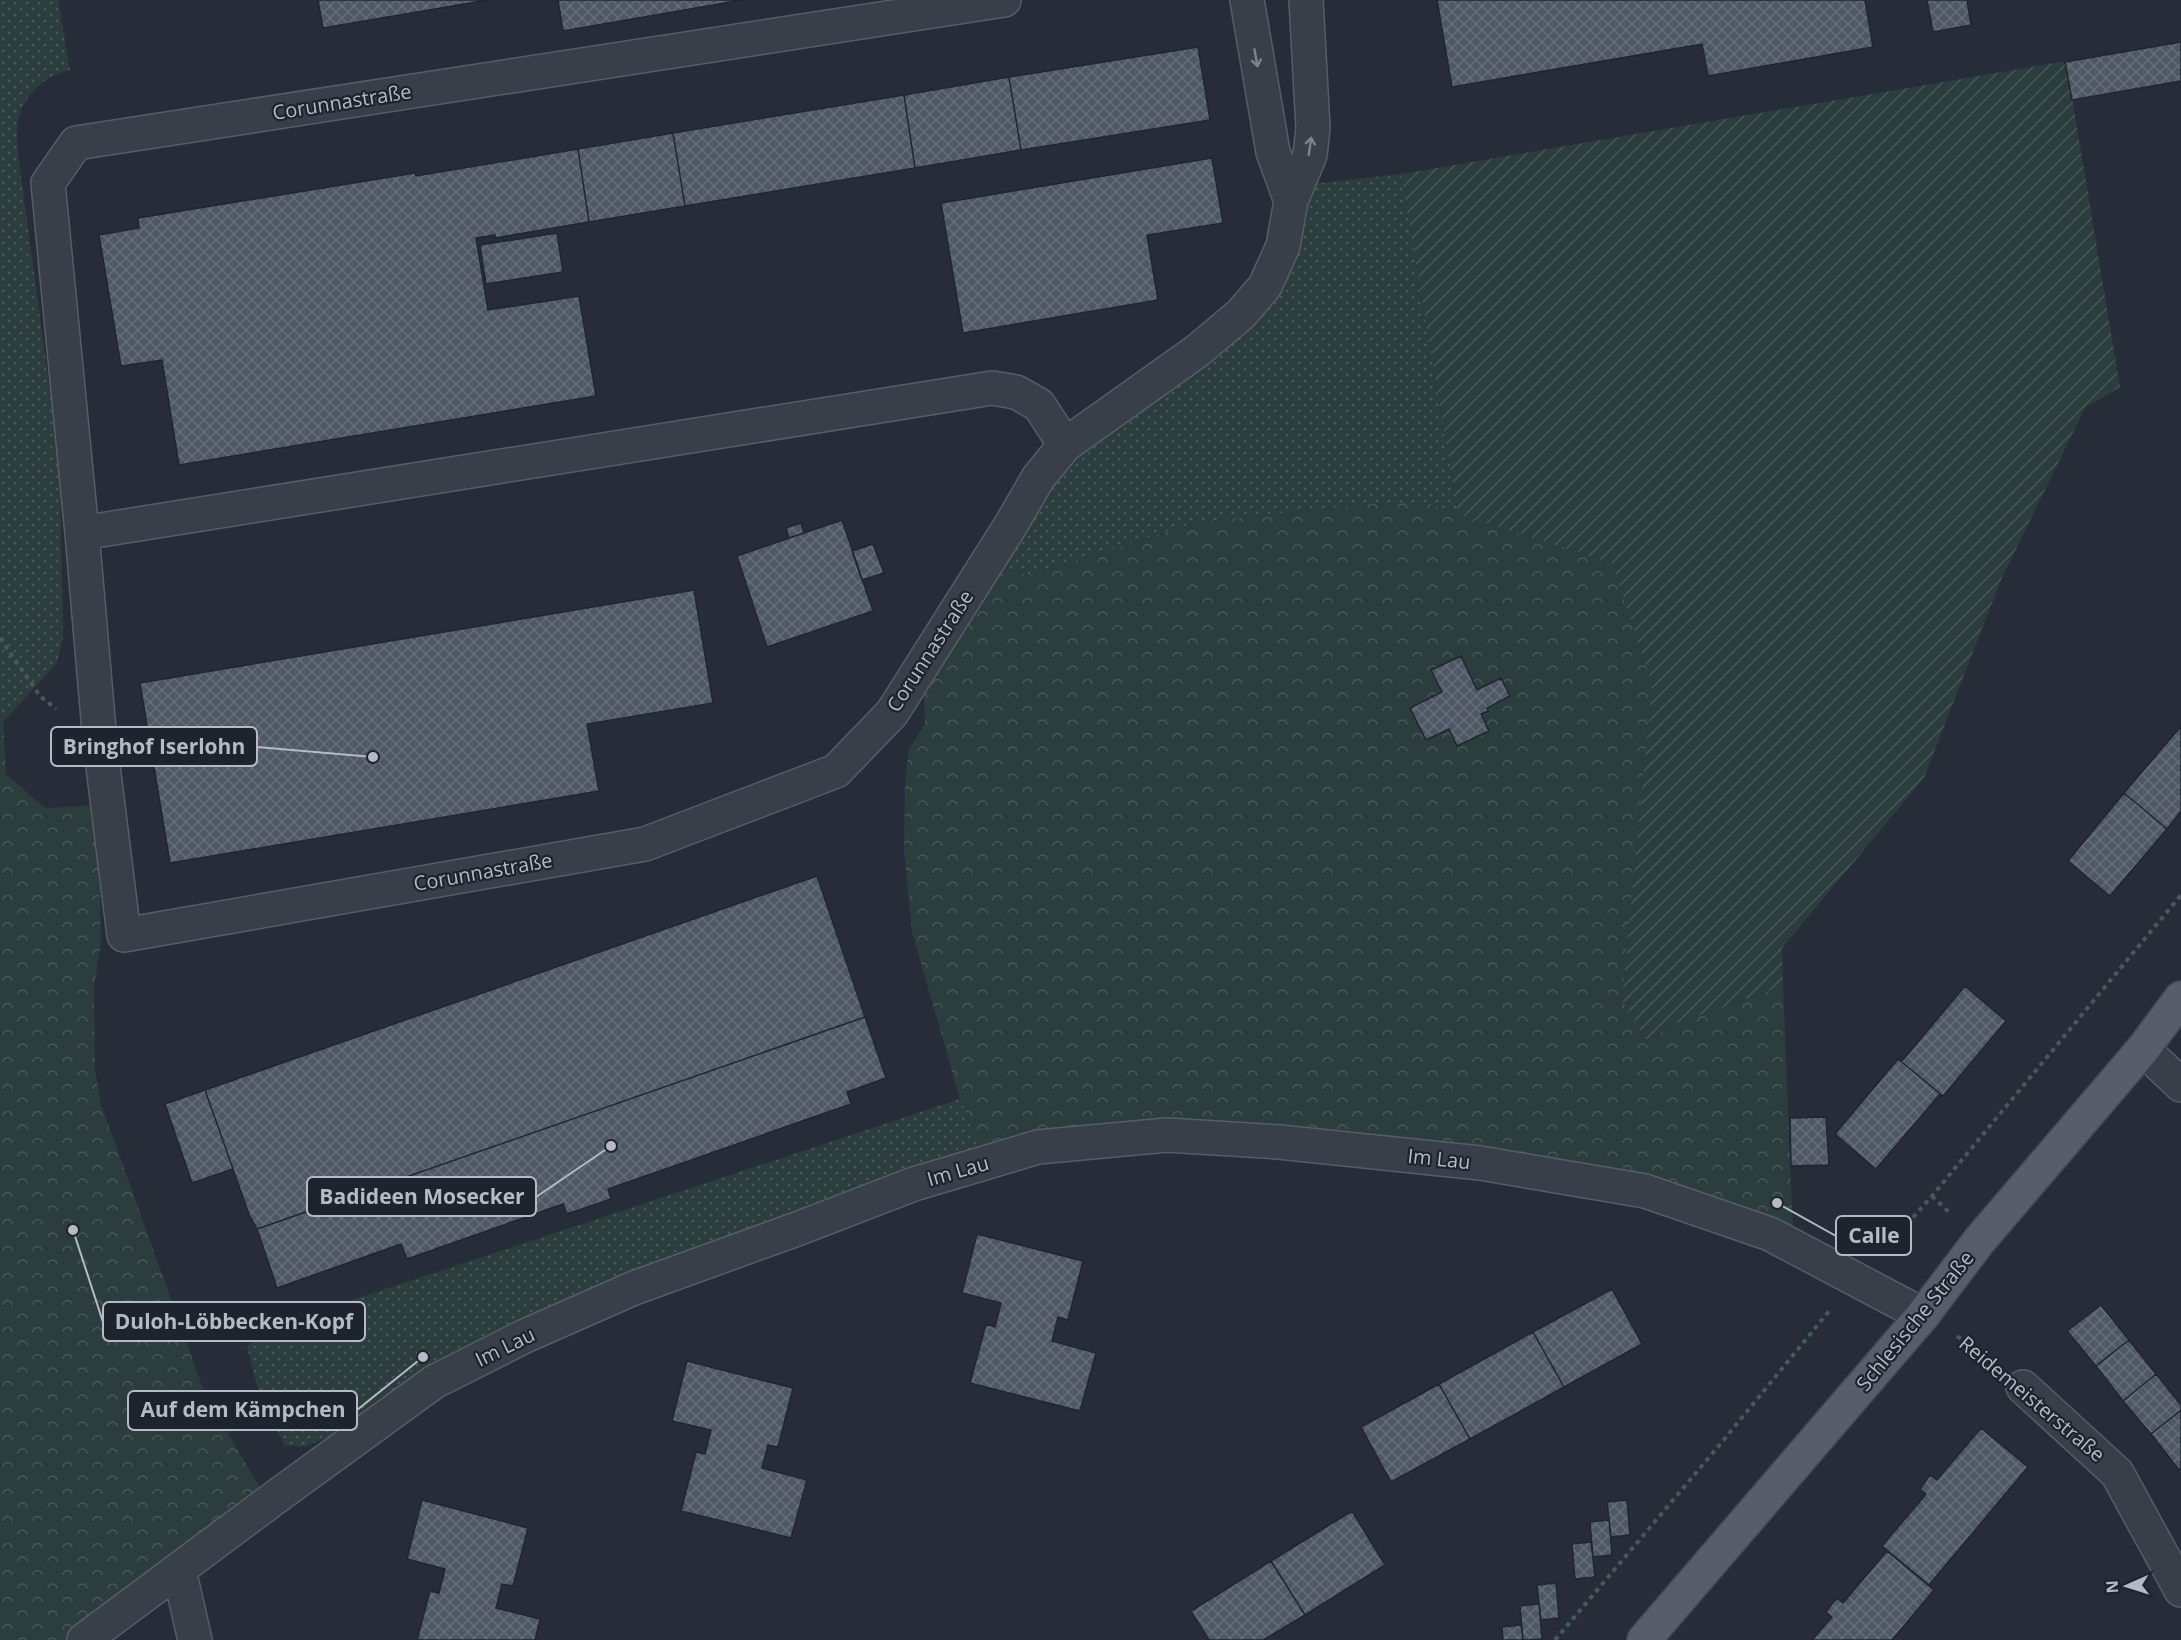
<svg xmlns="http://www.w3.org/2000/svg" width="2181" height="1640" font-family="'Open Sans',sans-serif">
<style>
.grass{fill:url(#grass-dots)}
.forest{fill:url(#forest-crowns)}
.garden{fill:url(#garden-furrows)}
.building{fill:url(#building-cross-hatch);stroke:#202630;stroke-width:1.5}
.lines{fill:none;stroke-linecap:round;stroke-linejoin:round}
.minor-casing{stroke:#575d67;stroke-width:36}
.major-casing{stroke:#424852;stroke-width:36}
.path{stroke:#49585b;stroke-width:4;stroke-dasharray:4.5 4.5;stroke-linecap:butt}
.minor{stroke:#393f49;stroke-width:33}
.major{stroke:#575e69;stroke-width:33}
.oneway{stroke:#7d838d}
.labels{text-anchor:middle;stroke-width:4.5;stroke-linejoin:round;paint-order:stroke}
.street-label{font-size:20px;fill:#b5bac5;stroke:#1e242e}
.leader{fill:none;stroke:#b5bac5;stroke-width:2}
.callout-dot{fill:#b5bac5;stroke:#1e242e;stroke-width:2}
.callout{fill:#1e242e;stroke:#b5bac5;stroke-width:2}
.callout-label{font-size:21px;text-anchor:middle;font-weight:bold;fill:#b5bac5}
</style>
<defs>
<pattern id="grass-dots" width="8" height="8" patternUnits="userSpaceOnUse" patternTransform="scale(1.5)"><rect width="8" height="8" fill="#2c3d3e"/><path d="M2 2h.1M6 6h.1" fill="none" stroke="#485758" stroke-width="1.8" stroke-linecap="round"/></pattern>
<pattern id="forest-crowns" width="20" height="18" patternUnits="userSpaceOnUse" patternTransform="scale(1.5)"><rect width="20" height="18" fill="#2c3d3e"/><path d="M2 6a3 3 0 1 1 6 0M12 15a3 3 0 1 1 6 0" fill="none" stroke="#485758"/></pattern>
<pattern id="garden-furrows" width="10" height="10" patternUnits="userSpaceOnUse" patternTransform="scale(1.5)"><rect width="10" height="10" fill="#2c3d3e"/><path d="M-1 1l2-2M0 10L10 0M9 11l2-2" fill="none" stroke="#485758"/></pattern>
<pattern id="building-cross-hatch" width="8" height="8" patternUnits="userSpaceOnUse" patternTransform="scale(1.5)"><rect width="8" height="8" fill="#4e5764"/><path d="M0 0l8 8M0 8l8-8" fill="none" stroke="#656d79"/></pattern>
</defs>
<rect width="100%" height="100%" fill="#262d39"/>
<!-- grass -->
<path class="grass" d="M0,0H58L70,70C45,76 24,94 18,120C16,130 18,144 18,154L60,466L63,637L57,663L3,722L0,721Z
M1401,174L1458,514L1427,503H1380L1197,522L1028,576L998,565L1070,460L1274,295L1302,239L1307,217L1311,184Z
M960,1099L979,1148L667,1259L515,1322L348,1429L304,1447L285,1445L261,1401L247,1347L264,1329Z"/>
<!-- forest -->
<path class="forest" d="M1380,503H1427L1612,563L1652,684L1622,1000L1648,1041L1668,1026L1783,986L1793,1232L1166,1125L979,1148L960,1099L912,932L904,850L905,782L909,749L925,724L924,696L998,565L1028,576L1197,522Z
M0,721L3,722L6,774L45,808L98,805L101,940L94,988L95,1071L101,1104L205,1394L265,1496L79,1640H0Z"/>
<!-- garden -->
<path class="garden" d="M2066,61L2120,387L2085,408L2001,580L1924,778L1782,948L1783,986L1668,1026L1647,1041L1622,1000L1652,684L1612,563L1458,514L1401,174Z"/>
<!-- building -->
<path class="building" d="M318,0H488L323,28Z
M558,0H742L563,31Z
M1437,0H1865L1873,47L1708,76L1702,44L1452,87Z
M1927,0H1967L1971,25L1933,32Z
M2181,42V81L2072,100L2065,62Z
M1198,47L1210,120L1021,150L1009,77Z
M1009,77L1021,150L915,168L904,95Z
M904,95L915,168L685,206L673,133Z
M673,133L685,206L589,222L578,149Z
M578,149L589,222L495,238V235L476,238L488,310L579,296L596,396L179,465L162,360L121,366L99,235L139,228L138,218L415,173L416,176Z
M1212,158L1223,223L1147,235L1158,300L963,333L941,203Z
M557,233L563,272L486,284L480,245Z
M842,520L873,611L767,647L737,556Z
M801,523L804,533L789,538L786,528Z
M873,544L884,573L862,580L852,551Z
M694,590L713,703L587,724L599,791L170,863L140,683Z
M1461,656L1477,690L1501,678L1510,696L1487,708L1488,711L1481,714L1489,731L1457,746L1449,729L1426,740L1410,708L1442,692L1431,670Z
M2181,726V811L2167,829L2124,793Z
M2124,793L2167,829L2110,896L2068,861Z
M817,876L865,1017L257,1229L250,1217L205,1090Z
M1965,986L2006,1021L1943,1096L1898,1059L1903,1060Z
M865,1017L886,1078L847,1092L851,1104L608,1189L611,1199L567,1214L563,1204L407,1259L401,1244L277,1288L257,1229Z
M1898,1059L1943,1096L1939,1095L1876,1169L1835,1134Z
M205,1090L233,1169L192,1183L165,1104Z
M1826,1117L1829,1165L1791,1166L1790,1118Z
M977,1234L1083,1261L1068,1320L1058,1317L1052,1341L1096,1353L1080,1411L970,1383L986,1324L995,1327L1001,1303L962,1293Z
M1612,1289L1642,1344L1564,1387L1533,1332Z
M2101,1305L2129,1340L2096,1366L2067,1331Z
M1533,1332L1564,1387L1470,1439L1439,1384Z
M2129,1340L2156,1374L2123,1401L2096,1366Z
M687,1361L793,1388L778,1447L768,1445L762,1468L807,1480L791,1538L681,1511L696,1452L705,1454L711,1430L672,1421Z
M2156,1374L2181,1405V1410L2151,1434L2123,1401Z
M1439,1384L1470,1439L1391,1482L1361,1427Z
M2181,1410V1468L2179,1470L2151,1434Z
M1981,1428L2028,1467L1929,1585L1882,1546L1926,1494L1920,1489L1930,1475L1937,1480Z
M422,1500L528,1528L513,1586L502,1584L496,1608L540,1619L535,1640H417L430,1591L439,1593L445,1569L407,1559Z
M1627,1500L1630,1535L1611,1537L1607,1502Z
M1352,1511L1385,1565L1305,1615L1271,1561Z
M1609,1520L1612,1555L1593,1557L1590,1522Z
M1591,1542L1595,1577L1575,1579L1572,1544Z
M1887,1551L1934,1590L1892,1640H1812L1832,1617L1826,1612L1831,1605L1837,1598L1843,1603Z
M1271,1561L1305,1615L1263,1640H1209L1191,1611Z
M1556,1583L1559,1618L1541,1620L1537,1585Z
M1539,1604L1542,1639L1523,1640L1520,1606Z
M1521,1625L1523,1640H1503L1502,1627Z"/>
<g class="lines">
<!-- minor casing -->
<g class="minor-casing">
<path id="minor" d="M1004,0L76,143L48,183L82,533L100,742L124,935L645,844L836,771L892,713L1012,523L1038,478L1065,445L1197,351L1241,314L1265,286L1283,246L1291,201L1310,155L1313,128L1306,0
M1247,0L1273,152L1291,201
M82,533L992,388L1016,392L1039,405L1065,445
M2143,1049L2181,1085
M2023,1387L2117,1473L2181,1590
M179,1570L195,1640
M84,1640L284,1491L434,1382L525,1336L634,1288L797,1229L914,1184L1038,1147L1167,1135L1279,1142L1480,1163L1645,1191L1770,1234L1923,1315"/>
</g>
<!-- major casing -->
<g class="major-casing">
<path id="major" d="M1644,1640L1923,1315L1979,1241L2143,1049L2181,998"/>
</g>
<!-- path -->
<path class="path" d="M0,638L40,696L56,709
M1932,1196L1951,1214
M1883,1251L1932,1196L2181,895
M1957,1336L1994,1364
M1555,1640L1722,1442L1830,1310"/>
<!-- minor -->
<use href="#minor" class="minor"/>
<!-- major -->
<use href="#major" class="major"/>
</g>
<!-- one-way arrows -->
<defs><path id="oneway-shaft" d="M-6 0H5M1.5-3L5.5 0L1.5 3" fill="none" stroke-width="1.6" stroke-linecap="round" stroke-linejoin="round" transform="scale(1.5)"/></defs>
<g class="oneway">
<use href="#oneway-shaft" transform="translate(1256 58) rotate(80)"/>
<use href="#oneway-shaft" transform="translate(1310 146) rotate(-82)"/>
</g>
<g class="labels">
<!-- street labels -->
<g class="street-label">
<text transform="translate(342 102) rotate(-9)" y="7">Corunnastraße</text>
<text transform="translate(930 651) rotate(-57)" y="7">Corunnastraße</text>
<text transform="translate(483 872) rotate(-10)" y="7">Corunnastraße</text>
<text transform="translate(1439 1159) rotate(6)" y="7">Im Lau</text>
<text transform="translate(958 1171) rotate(-16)" y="7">Im Lau</text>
<text transform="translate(1915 1321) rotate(-51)" y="7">Schlesische Straße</text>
<text transform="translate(505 1347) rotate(-26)" y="7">Im Lau</text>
<text transform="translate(2032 1399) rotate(40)" y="7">Reidemeisterstraße</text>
</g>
</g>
<!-- callouts -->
<path class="leader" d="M373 757L257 747M611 1146L536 1197M1777 1203L1836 1236M73 1230L103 1322M423 1357L357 1410"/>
<g class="callout-dot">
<circle cx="373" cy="757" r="6"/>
<circle cx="611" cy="1146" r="6"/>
<circle cx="1777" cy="1203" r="6"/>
<circle cx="73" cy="1230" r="6"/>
<circle cx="423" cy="1357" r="6"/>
</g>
<g class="callout">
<rect x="51" y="727" width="206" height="39" rx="6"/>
<rect x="307" y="1177" width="229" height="39" rx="6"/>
<rect x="1836" y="1216" width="75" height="39" rx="6"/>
<rect x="103" y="1302" width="262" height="39" rx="6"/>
<rect x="128" y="1391" width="229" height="39" rx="6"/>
</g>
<g class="callout-label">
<text x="154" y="754">Bringhof Iserlohn</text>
<text x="422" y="1204">Badideen Mosecker</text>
<text x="1874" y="1243">Calle</text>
<text x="234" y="1329">Duloh-Löbbecken-Kopf</text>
<text x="243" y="1417">Auf dem Kämpchen</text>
</g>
<!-- north arrow -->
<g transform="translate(2127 1586) rotate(267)" stroke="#1e242e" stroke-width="4.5" paint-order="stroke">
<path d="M0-4.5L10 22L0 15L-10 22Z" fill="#b5bac5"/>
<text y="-9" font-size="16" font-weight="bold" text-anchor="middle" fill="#b5bac5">N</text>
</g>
</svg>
